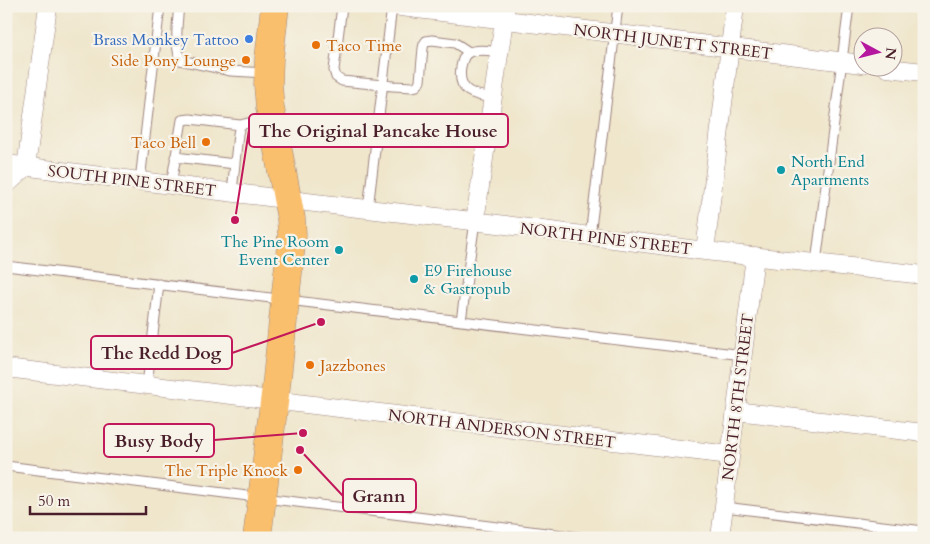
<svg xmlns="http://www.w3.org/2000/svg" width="930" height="544" font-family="Cardo,serif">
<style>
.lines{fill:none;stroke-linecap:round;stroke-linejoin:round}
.service-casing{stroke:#9c827c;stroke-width:11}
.minor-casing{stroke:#9c827c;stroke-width:19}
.primary-casing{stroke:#9c827c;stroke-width:29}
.service{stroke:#fff;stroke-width:9}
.minor{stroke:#fff;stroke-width:18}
.primary{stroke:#f9bf6d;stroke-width:28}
.shop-dot{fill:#3f7fe0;stroke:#f7f3e8;stroke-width:2}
.food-dot{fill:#e8710a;stroke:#f7f3e8;stroke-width:2}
.culture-dot{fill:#0f9aa8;stroke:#f7f3e8;stroke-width:2}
.labels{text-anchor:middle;stroke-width:4.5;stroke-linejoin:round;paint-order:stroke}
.shop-label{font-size:16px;fill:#366cbe;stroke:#f7f3e8;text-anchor:end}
.street-label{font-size:16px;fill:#4a1f2b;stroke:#f7f3e8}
.food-label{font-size:16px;fill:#c56008;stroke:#f7f3e8;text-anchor:end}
.culture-label{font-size:16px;fill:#0d838f;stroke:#f7f3e8;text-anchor:start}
.leader{fill:none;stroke:#c2185b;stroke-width:2}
.callout-dot{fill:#c2185b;stroke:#f7f3e8;stroke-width:2}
.callout{fill:#f7f3e8;stroke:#c2185b;stroke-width:2}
.callout-label{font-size:18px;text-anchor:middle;font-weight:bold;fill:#4a1f2b}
</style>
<rect width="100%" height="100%" fill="#f7f3e8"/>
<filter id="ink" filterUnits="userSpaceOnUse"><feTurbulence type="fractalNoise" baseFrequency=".02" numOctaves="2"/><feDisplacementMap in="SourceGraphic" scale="10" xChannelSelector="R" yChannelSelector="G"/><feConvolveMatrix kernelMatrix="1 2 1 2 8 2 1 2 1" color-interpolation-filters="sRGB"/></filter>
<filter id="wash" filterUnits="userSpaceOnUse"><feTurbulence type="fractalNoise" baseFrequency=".0096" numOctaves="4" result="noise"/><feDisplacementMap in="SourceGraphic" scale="20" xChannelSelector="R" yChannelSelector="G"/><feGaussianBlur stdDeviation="1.12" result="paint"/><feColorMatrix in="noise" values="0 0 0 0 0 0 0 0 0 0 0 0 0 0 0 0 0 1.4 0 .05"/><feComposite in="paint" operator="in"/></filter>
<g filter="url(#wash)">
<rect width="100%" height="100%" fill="#efe6cc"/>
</g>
<g filter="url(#ink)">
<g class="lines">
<!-- service casing -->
<g class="service-casing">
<path id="service" d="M179,6C177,24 175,42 180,60L231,71L266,73
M342,6L334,70L336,77L342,81L393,86L413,87L417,86L420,81L423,48L424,44L426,41L432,40L455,43L469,52
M493,98C473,95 457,92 461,67C462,62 463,56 468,53C476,48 491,51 500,52
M175,157L235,164
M140,181L160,6
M171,185L182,120L190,119L240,125L269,118
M232,192L238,134L240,125
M368,209L392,6
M590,236L618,6
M816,263L849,6
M6,266L743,355
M461,321L475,221
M147,385L159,284
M6,466L587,538
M724,507L924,531"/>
</g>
<!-- minor casing -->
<g class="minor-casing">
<path id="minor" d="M393,6L862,64
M887,68L924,72
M6,164L315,203L498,224L705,251L924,275
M6,185L26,167L48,6
M475,221L506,6
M705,251L735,6
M6,368L730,455
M736,411L924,433
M720,538L755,256"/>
</g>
<!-- primary casing -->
<g class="primary-casing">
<path id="primary" d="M257,538L276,387L292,235L291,219L270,108L268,85L269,59L275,6"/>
</g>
<!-- service -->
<use href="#service" class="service"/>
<!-- minor -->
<use href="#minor" class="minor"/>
<!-- primary -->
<use href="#primary" class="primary"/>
</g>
</g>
<!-- markers -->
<circle class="shop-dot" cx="249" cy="39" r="5"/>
<g class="food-dot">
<circle cx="316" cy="45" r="5"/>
<circle cx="246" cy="60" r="5"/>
<circle cx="206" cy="142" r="5"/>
<circle cx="310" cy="365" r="5"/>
<circle cx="298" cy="470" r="5"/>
</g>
<g class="culture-dot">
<circle cx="781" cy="170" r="5"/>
<circle cx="339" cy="250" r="5"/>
<circle cx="414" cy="279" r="5"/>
</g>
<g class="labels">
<!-- shop labels -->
<g class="shop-label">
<text x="239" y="45">Brass Monkey Tattoo</text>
</g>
<!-- street labels -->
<g class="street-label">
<text transform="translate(673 41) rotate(7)" y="6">NORTH JUNETT STREET</text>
<text transform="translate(132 180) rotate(7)" y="6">SOUTH PINE STREET</text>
<text transform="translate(606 238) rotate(7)" y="6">NORTH PINE STREET</text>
<text transform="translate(737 397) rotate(-83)" y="6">NORTH 8TH STREET</text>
<text transform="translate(502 428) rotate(7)" y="6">NORTH ANDERSON STREET</text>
</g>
<!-- food labels -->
<g class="food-label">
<text x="326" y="51" text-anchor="start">Taco Time</text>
<text x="236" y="66">Side Pony Lounge</text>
<text x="196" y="148">Taco Bell</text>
<text x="320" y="371" text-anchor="start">Jazzbones</text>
<text x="288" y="476">The Triple Knock</text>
</g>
<!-- culture labels -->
<g class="culture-label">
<text x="791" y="167">North End<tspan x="791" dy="18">Apartments</tspan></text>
<text x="329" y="247" text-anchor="end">The Pine Room<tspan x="329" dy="18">Event Center</tspan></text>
<text x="424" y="276">E9 Firehouse<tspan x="424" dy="18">&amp; Gastropub</tspan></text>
</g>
</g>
<!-- callouts -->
<path class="leader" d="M235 220L249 130M321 322L232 353M303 433L214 440M300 450L343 496"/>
<g class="callout-dot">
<circle cx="235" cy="220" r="5"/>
<circle cx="321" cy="322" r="5"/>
<circle cx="303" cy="433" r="5"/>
<circle cx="300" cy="450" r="5"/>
</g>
<g class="callout">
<rect x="249" y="114" width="259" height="33" rx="5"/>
<rect x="91" y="336" width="141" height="33" rx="5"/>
<rect x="104" y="424" width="110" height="33" rx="5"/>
<rect x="343" y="479" width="73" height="33" rx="5"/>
</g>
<g class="callout-label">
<text x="378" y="137">The Original Pancake House</text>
<text x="161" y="359">The Redd Dog</text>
<text x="159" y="447">Busy Body</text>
<text x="379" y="502">Grann</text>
</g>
<!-- margin -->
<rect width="930" height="544" fill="none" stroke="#f7f3e8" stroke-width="25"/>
<!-- north arrow -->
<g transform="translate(878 52) rotate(97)"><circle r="24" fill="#f7f3e8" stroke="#b29e9c"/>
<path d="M0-4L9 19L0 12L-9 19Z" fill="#b5179e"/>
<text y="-8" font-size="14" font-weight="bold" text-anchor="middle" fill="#4a1f2b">N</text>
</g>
<!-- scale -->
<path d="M30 506v8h116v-8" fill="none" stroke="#4a1f2b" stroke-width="2.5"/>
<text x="38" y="506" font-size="15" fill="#4a1f2b" stroke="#f7f3e8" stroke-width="4" paint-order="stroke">50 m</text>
</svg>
